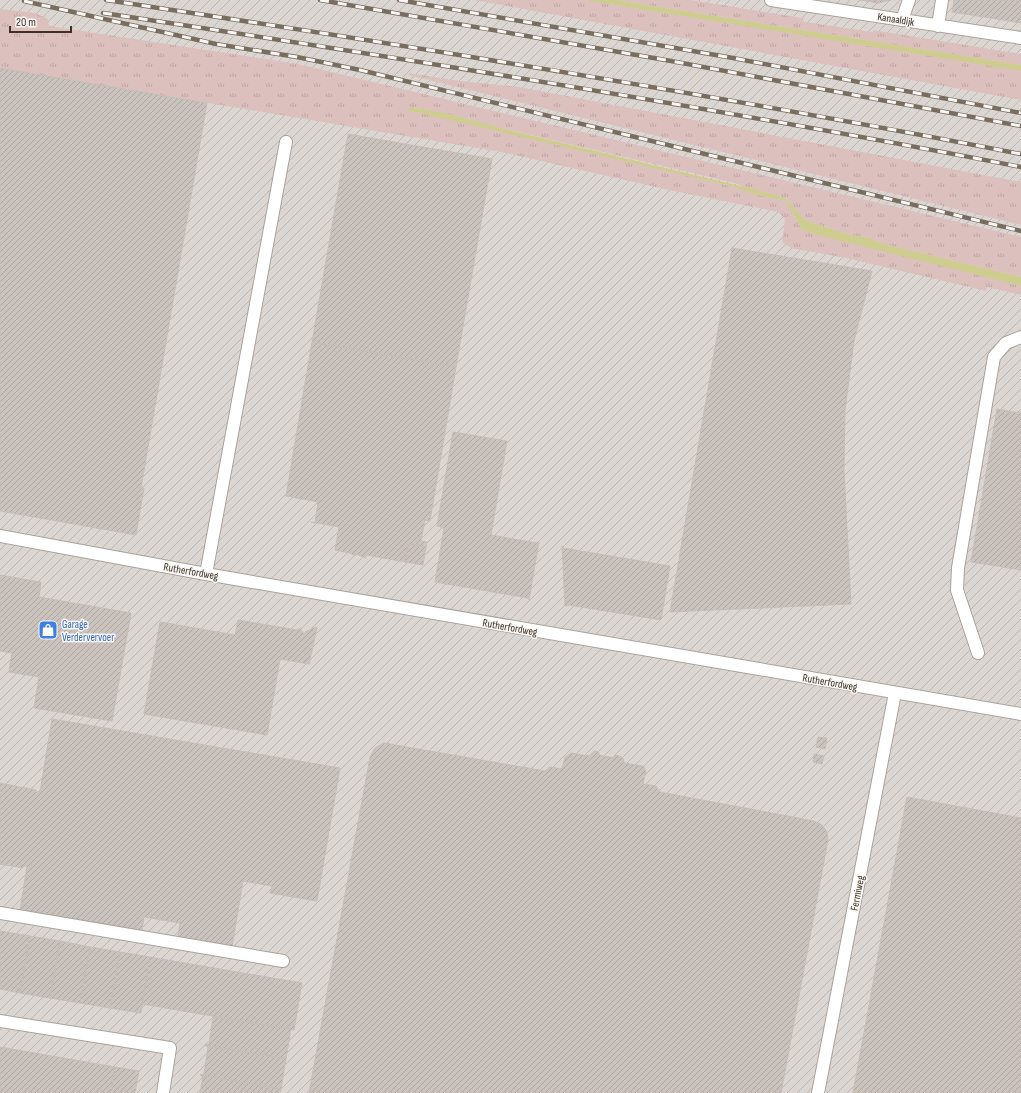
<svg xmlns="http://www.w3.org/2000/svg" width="1021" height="1093" font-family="'Sofia Sans Condensed',sans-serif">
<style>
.industrial{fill:url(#industrial-furrows)}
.grass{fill:url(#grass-tufts)}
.water{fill:#cecc8f}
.building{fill:url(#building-hatch);stroke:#c6bdb7}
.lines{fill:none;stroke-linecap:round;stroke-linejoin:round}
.minor-casing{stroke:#aaa29b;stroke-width:14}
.minor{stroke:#fff;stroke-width:12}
.rail-casing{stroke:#796d5f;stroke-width:4.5}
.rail{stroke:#f9f6f4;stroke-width:3;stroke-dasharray:9;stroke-linecap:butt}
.labels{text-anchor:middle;stroke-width:3;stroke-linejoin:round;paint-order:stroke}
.street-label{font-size:11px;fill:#3d3224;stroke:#f9f6f4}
.shop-label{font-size:11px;fill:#366cbe;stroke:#f9f6f4;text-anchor:start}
</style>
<defs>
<pattern id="industrial-furrows" width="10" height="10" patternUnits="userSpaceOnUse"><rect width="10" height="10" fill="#dcd6d2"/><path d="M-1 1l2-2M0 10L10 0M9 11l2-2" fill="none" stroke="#beb8b4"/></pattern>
<pattern id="grass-tufts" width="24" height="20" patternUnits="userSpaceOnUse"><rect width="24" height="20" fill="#dcc0be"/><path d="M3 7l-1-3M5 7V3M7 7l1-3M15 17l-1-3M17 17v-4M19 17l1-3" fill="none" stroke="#bea5a3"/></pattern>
<pattern id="building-hatch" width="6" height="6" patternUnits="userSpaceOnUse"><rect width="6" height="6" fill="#cac2bc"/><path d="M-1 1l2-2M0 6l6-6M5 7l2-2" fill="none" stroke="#aea7a1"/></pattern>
</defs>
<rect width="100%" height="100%" fill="#ede7e4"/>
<!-- industrial -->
<path class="industrial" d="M0,0H1021V1093H0Z"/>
<!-- grass -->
<path class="grass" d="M474,0H584L996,66L1021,71V100Z
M616,0H691L796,17L803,18L804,22L873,32V30L1021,54V65Z
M0,9L35,13L48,19L49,26L298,64L1021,237V277L880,243L870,238L851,235L807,221L801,217L788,200L781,196L753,190L734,183L497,127L445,113L411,107V111L443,117L734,187L753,194L786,201L802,230L1021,286V295L987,287L986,291L846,258L791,248L782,242L785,219L778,212L669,190L501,152L0,68Z
M409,73L460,81L519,87L1021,182V225L408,75Z"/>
<!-- water -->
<path class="water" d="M584,0H616L997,61L1021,65V71Z
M411,107L445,113L497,127L781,196C792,201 797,214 807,221L851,235L870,238L880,243L1021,277V286L822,236L802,230L786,201L753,194L734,187L407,110Z"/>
<!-- building -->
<path class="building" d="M860,0H891L878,3Z
M954,0H1021V23L952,12Z
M0,68L207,103L141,488H144L136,535L0,511Z
M348,134L492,159L456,367L312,342Z
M732,248L872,271L854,341L845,410L844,470L851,604L670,612Z
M312,342L456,367L430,521L425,520L421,541L427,542L426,547L408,544L405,562L367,555L365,558L356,554L355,556L350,553L335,550L339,527L311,522L315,523L318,502L286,496Z
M997,409L1021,413V570L971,562Z
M453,432L507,441L491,535L537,543L539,542L529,600L528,598L435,582L444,528L437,526Z
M408,544L426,547L423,565L405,562Z
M562,546L563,548L670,566L661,620L569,605L565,606Z
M0,575L41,582L39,597L131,613L112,721L34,708L39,677L9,672L12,653L0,651Z
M238,620L297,630L300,628L303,633L316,627L317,628L309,664L280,659L267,735L144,714L160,622L235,635Z
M52,719L340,768L317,901L270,893L272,886L243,881L232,947L178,937L180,923L144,917L142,931L20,910L27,866H23V868L0,864V783L36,790V792H40Z
M818,737L827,738L825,749L816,747Z
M384,743L545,771L550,767L562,769L565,757L571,753L589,756L594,751L599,752V755L615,758V755L619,756L623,758L624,763L643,766L646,771L643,784L656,786L660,792L814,821L822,825L827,832L828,840L781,1093H309L370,757L375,748Z
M814,754L824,756L822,764L813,762Z
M907,797L1021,818V1093H853Z
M0,931L30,936L20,993L0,989Z
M30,936L60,941L50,998L20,993Z
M60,941L90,947L80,1003L50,998Z
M90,947L120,952L110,1008L80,1003Z
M120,952L150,957L141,1013L110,1008Z
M150,957L302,983L294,1030L142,1004Z
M213,1017L291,1029L286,1059L205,1045L209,1044Z
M205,1045L286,1059L281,1089L200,1075L204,1074L208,1047Z
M0,1047L115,1067L111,1093H0Z
M115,1067L139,1071L135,1093H111Z
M200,1075L281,1089L280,1093H200L203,1077Z"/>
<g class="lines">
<!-- minor casing -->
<g class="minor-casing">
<path id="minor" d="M771,0L1021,38
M902,20L909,0
M938,26L942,0
M0,536L206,574L1021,714
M206,574L286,142
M978,653L957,590L958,568L994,357L1006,343L1021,337
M0,913L283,961
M0,1021L170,1048L163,1093
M818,1093L895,693"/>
</g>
<!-- minor -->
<use href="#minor" class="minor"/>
<!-- rail casing -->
<g class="rail-casing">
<path id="rail" d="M106,0C412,46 717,95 1021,154
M320,0L671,61L1021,126
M399,0L733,58L1021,113
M24,1L216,44L297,57L360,70L1021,231
M103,13C410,59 716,108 1021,167"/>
</g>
<!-- rail -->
<use href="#rail" class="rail"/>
</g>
<!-- icons -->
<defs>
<g id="shop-square" transform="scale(1)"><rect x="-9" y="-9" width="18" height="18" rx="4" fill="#3f7fe0" stroke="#f9f6f4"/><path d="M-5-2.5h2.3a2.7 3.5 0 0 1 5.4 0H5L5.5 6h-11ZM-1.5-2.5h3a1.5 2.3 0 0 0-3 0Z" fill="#fff"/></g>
</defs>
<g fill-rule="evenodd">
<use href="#shop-square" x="48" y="630"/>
</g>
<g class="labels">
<!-- street labels -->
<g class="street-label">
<text transform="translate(896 19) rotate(9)" y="4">Kanaaldijk</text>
<text transform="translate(191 571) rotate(10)" y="4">Rutherfordweg</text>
<text transform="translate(510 627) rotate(10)" y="4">Rutherfordweg</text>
<text transform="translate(830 682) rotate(10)" y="4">Rutherfordweg</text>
<text transform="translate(857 893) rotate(-79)" y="4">Fermiweg</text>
</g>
<!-- shop labels -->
<g class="shop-label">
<text x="62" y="628">Garage<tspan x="62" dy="13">Verdervervoer</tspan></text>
</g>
</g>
<!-- scale -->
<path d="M10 26v6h61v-6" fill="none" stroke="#3d3224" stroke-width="2"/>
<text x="16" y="26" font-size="12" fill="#3d3224" stroke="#f9f6f4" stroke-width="3" paint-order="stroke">20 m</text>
</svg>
